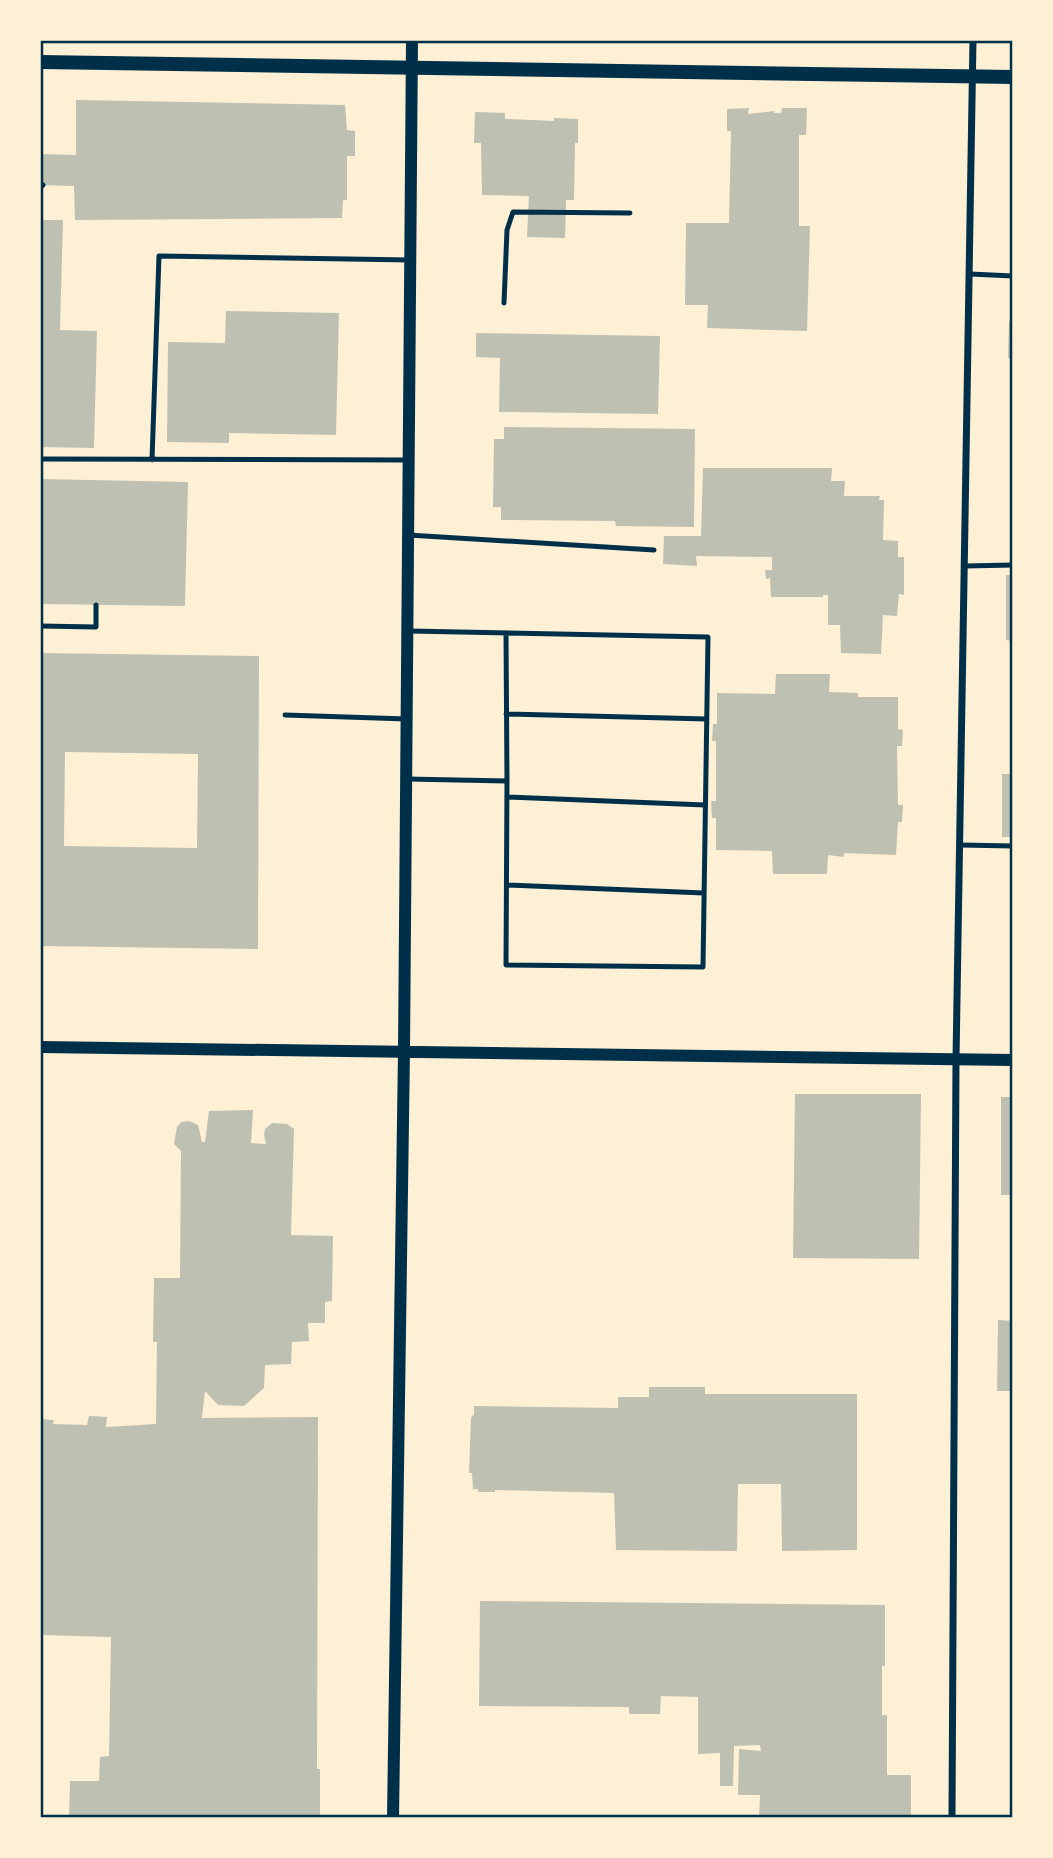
<svg xmlns="http://www.w3.org/2000/svg" width="1053" height="1858" font-family="'Fira Sans',sans-serif">
<style>
.building{fill:#bec0b2;fill-rule:evenodd}
.lines{fill:none;stroke-linecap:round;stroke-linejoin:round}
.service{stroke:#003049;stroke-width:5}
.minor{stroke:#003049;stroke-width:7}
.tertiary{stroke:#003049;stroke-width:12}
.secondary{stroke:#003049;stroke-width:14}
.neatline{fill:none;stroke:#003049;stroke-width:2.5}
</style>
<rect width="100%" height="100%" fill="#fdf0d5"/>
<!-- building -->
<path class="building" d="M76,100L345,105L347,130L355,131V156H347V200H343L342,218L75,220L74,186L40,185V154L76,155Z
M749,108L748,114L774,111V113H781L782,108H807L806,135H799V226H810L807,331L707,328L708,305H685L686,223H729L731,131H727V109Z
M475,112L505,113V119L554,121V118L578,119V143H575L574,200H566L565,238L527,237L529,196L482,195L481,143H474Z
M40,220H63L60,330L97,331L94,448L40,447Z
M226,311L339,313L336,435L229,433V443L167,442L168,342L225,343Z
M1009,321H1013V358H1008Z
M476,333L660,336L658,414L499,412L500,358L476,357Z
M504,427L695,429L694,527L616,526L615,521L501,520V507H493L494,439H504Z
M703,468H832L831,481H845L844,496H880L879,500H884L883,540L898,541V557H904V595L899,594L897,616L883,615L881,654L841,653L840,625H828V595H823V597H771L770,578L766,579L765,570H772V557L696,556L697,566L663,564L664,536H701Z
M40,479L188,482L185,606L40,604Z
M1006,575H1013V641L1006,640Z
M40,653L259,656L258,949L40,946ZM65,752L198,754L197,848L64,846Z
M776,674H830L829,692L858,693V697H898V729L903,730L902,746H897L898,805H903L902,822H898L896,855L844,853V857L828,855L827,874H773L772,851L716,850V818H712L711,801H716V741H712L713,724H717V693L775,694Z
M1002,774H1013V837H1002Z
M795,1094H921L919,1259L793,1258Z
M1001,1097H1013V1195H1001Z
M253,1110L251,1143L266,1144L264,1135L265,1129L272,1123L287,1124L294,1129L291,1235L333,1236L332,1301L325,1302V1323H308L309,1341L292,1342L291,1364L265,1365L264,1388L244,1406L218,1405L205,1391L202,1418L318,1417L317,1769H320V1818H69L70,1781H99L100,1757L109,1756L111,1637L40,1635V1419L54,1420L53,1424L87,1425L89,1416L107,1417L106,1427L156,1424L157,1342H153L154,1278H180L181,1151L174,1144L177,1127L181,1122L189,1121L198,1125L202,1142H205L209,1111Z
M998,1320L1013,1321V1391H997Z
M649,1387H705V1394H857V1550L782,1551L781,1484H738L737,1551L616,1550L614,1493L495,1490V1492H478V1489H473L472,1473H469L471,1418L474,1414V1406L618,1408V1397H649Z
M480,1601L885,1605V1666H882V1715H887V1775H911V1818H759L760,1795H738L739,1749L761,1751L760,1745L734,1746L733,1786H720V1753L698,1754V1697L661,1696L660,1714H629V1707L479,1706Z"/>
<g class="lines">
<!-- service -->
<path class="service" d="M40,188L43,185
M970,274L1013,276
M504,303L507,230L513,212L630,213
M40,459L409,460
M152,460L159,256L411,260
M408,535L654,550
M965,566L1013,565
M40,626L96,627V605
M506,633L507,781
M506,714L707,719
M285,715L407,719
M406,779L507,781L506,965L703,967L708,637L409,631
M507,797L705,805
M960,845L1013,846
M507,885L704,893"/>
<!-- minor -->
<path class="minor" d="M952,1818L956,1059L973,40"/>
<!-- tertiary -->
<path class="tertiary" d="M40,1047L1013,1060
M393,1818L404,1051L412,40"/>
<!-- secondary -->
<path class="secondary" d="M40,62L1013,77"/>
</g>
<!-- border -->
<rect width="1053" height="1858" fill="none" stroke="#fdf0d5" stroke-width="84"/>
<rect x="42" y="42" width="969" height="1774" class="neatline"/>
</svg>
